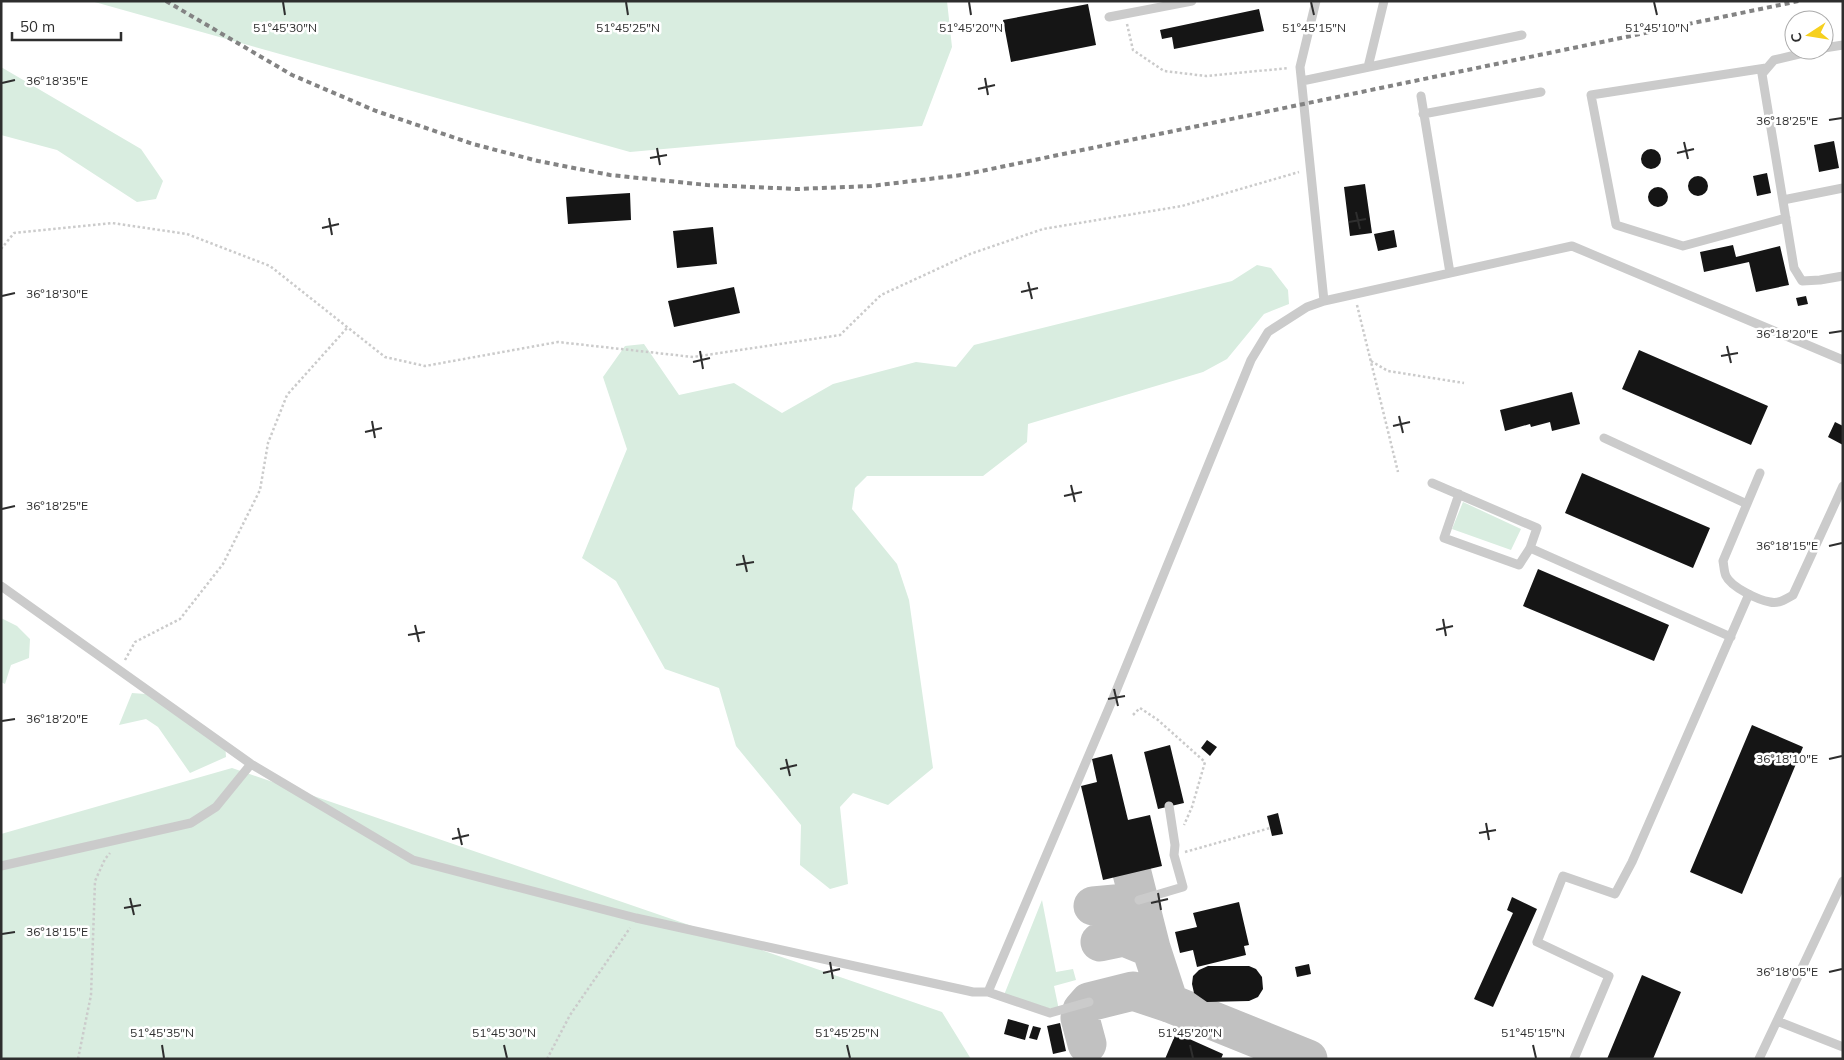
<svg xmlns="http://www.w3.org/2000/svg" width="1844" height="1060" font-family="Mulish,sans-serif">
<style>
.green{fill:#d9ede0}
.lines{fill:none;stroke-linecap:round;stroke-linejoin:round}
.taxiway{stroke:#c1c1c1;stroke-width:39}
.building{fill:#151515}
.path{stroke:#cbcbcb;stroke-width:2.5;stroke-dasharray:2.5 2.5;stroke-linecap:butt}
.service{stroke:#cbcbcb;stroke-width:9}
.rail{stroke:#838383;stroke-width:4;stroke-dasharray:5 4;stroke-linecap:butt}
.ticks{fill:none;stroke:#2e2e2e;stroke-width:2}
.ticks-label{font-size:12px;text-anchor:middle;fill:#2e2e2e;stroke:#fff;stroke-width:5;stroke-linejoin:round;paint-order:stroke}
</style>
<rect width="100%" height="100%" fill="#fff"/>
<!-- green -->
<path class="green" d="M91,1H947L952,47L922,126L630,152Z
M1,67L141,149L163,181L156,199L137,202L57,150L1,135Z
M1257,265L1271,268L1288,290L1289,304L1264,314L1227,359L1203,372L1028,424L1027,442L983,476H867L855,488L852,509L897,564L909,600L933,768L888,805L853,793L840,807L848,884L830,889L800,865L801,825L736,746L719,688L665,669L616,581L582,558L627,449L603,377L625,346L644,344L679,395L734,383L782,413L833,384L916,362L956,367L974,345L1232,281Z
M1463,502L1521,529L1511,550L1452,529Z
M1,618L17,626L30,639L29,658L11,665L5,684L1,682Z
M132,693L159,695L225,742L226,757L190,773L158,727L146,719L119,725Z
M232,768L942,1012L971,1059H1V834Z
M1042,900L1056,972L1073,969L1076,980L1054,986L1059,1010L1002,1000Z"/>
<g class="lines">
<!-- taxiway -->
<path class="taxiway" d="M1132,873L1151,948L1169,1003
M1093,906L1115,904L1143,916
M1100,942L1124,937L1151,948
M1087,1044L1080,1018L1082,1010L1089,1002L1133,991L1169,1003L1308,1059"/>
</g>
<!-- building -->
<path class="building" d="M1088,4L1096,45L1011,62L1003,20Z
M1259,9L1264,31L1174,49L1172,37L1162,39L1160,30Z
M1834,141L1839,168L1819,172L1814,145Z
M1641 159a10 10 0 1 1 20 0a10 10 0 1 1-20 0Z
M1767,173L1771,193L1757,196L1753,176Z
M1688 186a10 10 0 1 1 20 0a10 10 0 1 1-20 0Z
M1365,184L1372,233L1350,236L1344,187Z
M1648 197a10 10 0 1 1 20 0a10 10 0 1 1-20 0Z
M630,193L631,220L568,224L566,197Z
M713,227L717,264L677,268L673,231Z
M1394,230L1397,247L1378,251L1374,234Z
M1733,245L1736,257L1780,246L1789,285L1756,292L1749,262L1704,272L1700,252Z
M734,287L740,313L674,327L668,301Z
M1806,296L1808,304L1798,306L1796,298Z
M1639,350L1768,406L1751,445L1622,389Z
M1572,392L1580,424L1552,431L1550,422L1531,427L1530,424L1505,431L1500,410Z
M1835,422L1843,426V445L1828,437Z
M1582,473L1710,528L1693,568L1565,513Z
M1538,569L1669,625L1654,661L1523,606Z
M1752,725L1803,747L1742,894L1690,872Z
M1207,740L1217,747L1210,756L1201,748Z
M1170,745L1184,803L1158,809L1144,752Z
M1112,754L1128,820L1150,815L1162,866L1103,880L1081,786L1097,782L1092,759Z
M1278,813L1283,834L1272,836L1267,816Z
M1512,897L1537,909L1493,1007L1474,999L1513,913L1507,910Z
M1239,902L1249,945L1244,946L1246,955L1197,967L1193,950L1180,953L1175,932L1197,927L1193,913Z
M1309,964L1311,974L1297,977L1295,967Z
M1208,966H1249L1256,969L1262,977L1263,989L1258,997L1249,1001L1207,1002L1194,993L1192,984L1193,976L1199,970Z
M1642,975L1681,992L1653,1059H1607Z
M1008,1019L1029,1025L1025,1040L1004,1034Z
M1060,1023L1066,1051L1053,1054L1047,1026Z
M1033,1026L1041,1028L1037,1040L1029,1038Z
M1176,1033L1223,1054L1221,1059H1165Z"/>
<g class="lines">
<!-- path -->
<path class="path" d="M1127,24L1133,50L1164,71L1206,76L1289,68
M1,249L14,233L112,223L187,234L270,266L385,357L425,366L558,342L693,357L840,335L881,295L970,254L1043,229L1182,206L1299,172
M1357,305L1398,472
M1371,361L1388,371L1464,383
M125,660L135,642L180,619L223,564L260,490L268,443L287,395L347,328
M1133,715L1140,708L1158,720L1205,762L1192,807L1184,825
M1185,852L1270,828
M78,1059L91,995L95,881L105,859L110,853
M547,1059L570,1015L630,928"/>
<!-- service -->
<path class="service" d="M1316,1L1300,67L1324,301
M1109,17L1192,1
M1824,48L1843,45
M1816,50L1774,60L1762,74L1794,268L1802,281L1820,280L1843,276
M1368,67L1384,1
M1766,68L1591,95L1616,225L1683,246L1786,218
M1302,81L1522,35
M1421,96L1450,273
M1423,114L1541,92
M1783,200L1843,188
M1604,438L1747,504
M1760,473L1723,561C1724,566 1724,572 1726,576C1731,587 1758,600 1770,602C1779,604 1786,599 1793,595L1843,486
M1432,483L1537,528L1530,548L1731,637
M1459,494L1444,538L1519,565L1530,548
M1,586L251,764L413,860L636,918L973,992H988L1050,1013L1089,1002
M1,866L191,823L216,807L251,764
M1139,900L1183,887L1174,855L1175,845L1169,806
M988,992L1114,696L1251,360L1268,332L1307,307L1324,301L1572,246L1843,360
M1777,1021L1843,1047
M1574,1059L1609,976L1537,942L1563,876L1615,894L1632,862L1749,594
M1759,1059L1843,881"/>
<!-- rail -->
<path class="rail" d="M166,1L292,75L376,111L473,144L538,161L610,175L707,185L797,189L871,186L962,175L1799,1"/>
</g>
<!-- ticks -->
<path class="ticks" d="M283,2L285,15M626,2L628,15M969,2L971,15M1311,2L1314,15M1654,2L1657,15M985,78L988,95M2,83L15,80M978,89L995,85M1829,120L1842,118M1684,142L1688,159M657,148L660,165M1677,153L1694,149M650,158L667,155M1356,212L1360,229M329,218L332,235M1349,222L1366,219M322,228L339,224M1028,282L1032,299M1021,292L1038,288M2,296L15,293M1829,333L1842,331M1727,346L1731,363M700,351L703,369M1721,356L1738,353M693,362L710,358M1399,416L1403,433M372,421L375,438M1393,426L1410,422M365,432L382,428M1071,485L1075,502M1064,496L1082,492M2,509L15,506M1829,546L1842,543M743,555L747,572M736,565L754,562M1443,619L1446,636M415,625L419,642M1436,630L1453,626M408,635L425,632M1114,689L1118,706M1108,699L1125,696M2,721L15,719M786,759L790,776M1829,759L1842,756M780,769L797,765M1486,823L1489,840M458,828L462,845M1479,833L1496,830M452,839L469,835M1158,893L1161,910M130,898L134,915M1151,903L1168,899M124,908L141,905M2,934L15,932M830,962L833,979M1829,972L1842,969M823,973L840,969M162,1045L164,1058M504,1045L507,1058M847,1045L850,1058M1190,1045L1193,1058M1533,1045L1536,1058"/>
<g class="ticks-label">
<text x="285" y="32">51°45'30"N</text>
<text x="628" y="32">51°45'25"N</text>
<text x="971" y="32">51°45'20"N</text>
<text x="1314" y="32">51°45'15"N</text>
<text x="1657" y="32">51°45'10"N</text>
<text x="57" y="85">36°18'35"E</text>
<text x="1787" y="125">36°18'25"E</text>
<text x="57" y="298">36°18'30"E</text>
<text x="1787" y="338">36°18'20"E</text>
<text x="57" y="510">36°18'25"E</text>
<text x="1787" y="550">36°18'15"E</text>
<text x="57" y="723">36°18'20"E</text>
<text x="1787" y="763">36°18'10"E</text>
<text x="57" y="936">36°18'15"E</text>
<text x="1787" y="976">36°18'05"E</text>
<text x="162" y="1037">51°45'35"N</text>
<text x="504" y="1037">51°45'30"N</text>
<text x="847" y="1037">51°45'25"N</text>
<text x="1190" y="1037">51°45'20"N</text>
<text x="1533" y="1037">51°45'15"N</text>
</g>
<!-- border -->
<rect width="1844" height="1060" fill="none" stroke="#2e2e2e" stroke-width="5"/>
<!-- north arrow -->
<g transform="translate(1809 35) rotate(258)"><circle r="24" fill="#ffffff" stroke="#ababab"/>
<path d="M0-4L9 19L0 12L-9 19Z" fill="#f6d01e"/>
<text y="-8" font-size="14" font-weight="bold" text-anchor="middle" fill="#2e2e2e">С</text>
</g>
<!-- scale -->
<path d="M12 32v8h109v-8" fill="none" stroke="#2e2e2e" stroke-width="2.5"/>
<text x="20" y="32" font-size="15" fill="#2e2e2e" stroke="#ffffff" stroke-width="4" paint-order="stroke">50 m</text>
</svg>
